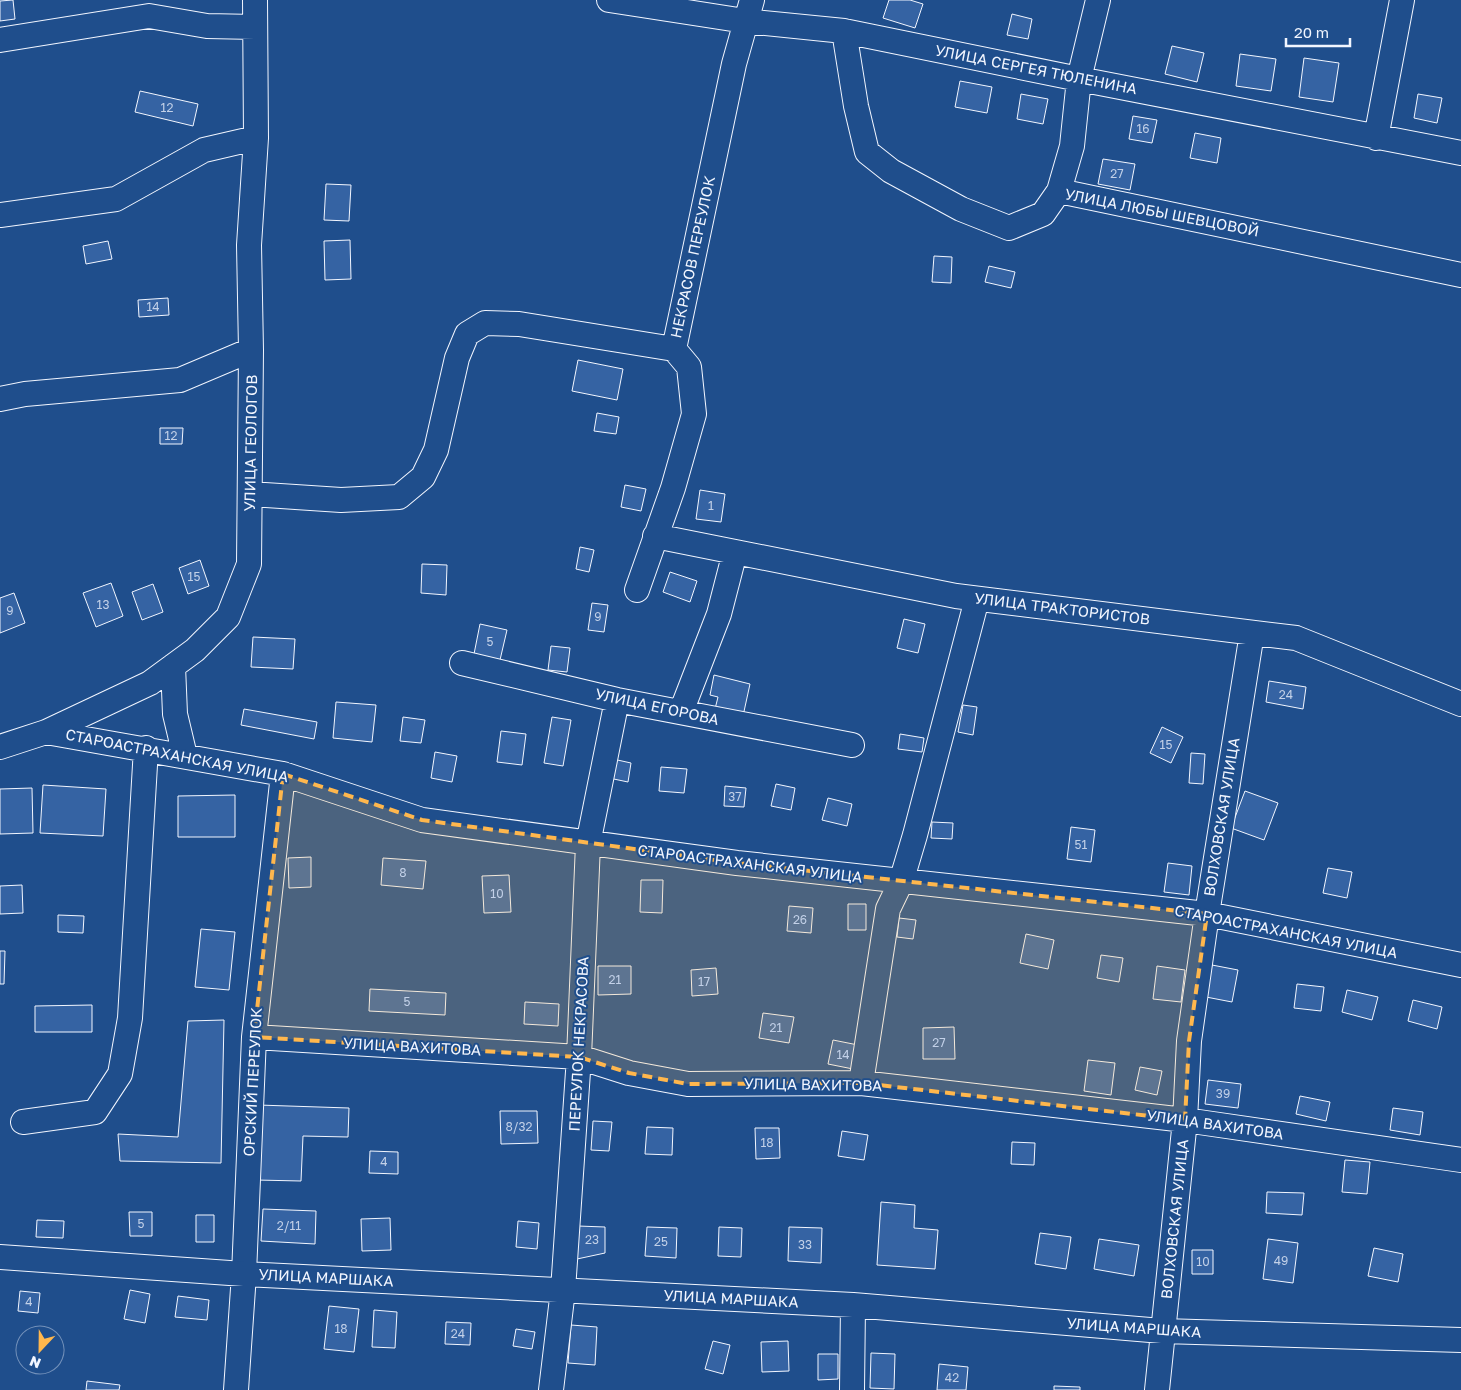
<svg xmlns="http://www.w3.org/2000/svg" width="1461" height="1390" font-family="'Golos Text',sans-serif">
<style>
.building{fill:#3563a3;stroke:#f2f6ff}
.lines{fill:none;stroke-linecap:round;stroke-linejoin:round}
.minor-casing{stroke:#f2f6ff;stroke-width:26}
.minor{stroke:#1f4e8c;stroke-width:24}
.marked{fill:#ffb74d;fill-opacity:0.2;stroke:#ffb74d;stroke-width:4;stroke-dasharray:10 6;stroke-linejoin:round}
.labels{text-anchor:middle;stroke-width:4;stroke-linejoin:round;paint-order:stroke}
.number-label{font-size:12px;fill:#c3d1e8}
.street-label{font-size:15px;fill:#f2f6ff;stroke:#1f4e8c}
</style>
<rect width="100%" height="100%" fill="#1f4e8c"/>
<!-- building -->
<path class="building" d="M13,0L15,19L0,21V1Z
M889,0H910L923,4L915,28L883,18Z
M1012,14L1032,19L1028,39L1007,35Z
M1172,46L1204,53L1197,82L1165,74Z
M1240,54L1276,59L1271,91L1236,86Z
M1304,58L1339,63L1333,102L1299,97Z
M960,81L992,87L987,113L955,107Z
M140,91L198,104L193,126L135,112Z
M1021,94L1048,99L1043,124L1017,119Z
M1418,94L1442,98L1437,123L1414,118Z
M1133,116L1157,120L1152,143L1129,139Z
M1195,133L1221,138L1217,163L1190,158Z
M1103,159L1135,164L1130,190L1098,184Z
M326,184L351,185L349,221L324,220Z
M350,240L351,279L325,280L324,241Z
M108,241L112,259L86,264L83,246Z
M934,256L952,257L951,283L932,282Z
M989,266L1015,272L1011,288L985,282Z
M168,298L169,315L139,317L138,300Z
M578,360L623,369L617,400L572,391Z
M597,413L619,417L616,434L594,431Z
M160,428H183L182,444H160Z
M625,485L646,489L641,511L621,507Z
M700,490L725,494L721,522L696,519Z
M580,547L594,550L589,572L576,569Z
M200,560L209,586L188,594L179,568Z
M422,564L447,565L446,595L421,593Z
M670,572L697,581L690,602L663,592Z
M111,583L123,616L96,627L83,593Z
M153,584L163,612L142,620L132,592Z
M14,593L25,623L0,633V598Z
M592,603L608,605L604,632L588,630Z
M904,619L925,624L918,653L897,648Z
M480,624L507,630L500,660L474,654Z
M253,637L295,639L293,669L251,667Z
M551,646L570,648L567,672L548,670Z
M714,675L750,684L743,716L715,709L718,697L710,695Z
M1269,681L1306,687L1303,709L1266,702Z
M336,702L376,705L372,742L333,738Z
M963,705L977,707L973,735L958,732Z
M244,709L317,722L314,739L241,725Z
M403,717L425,720L421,743L400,741Z
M552,717L571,720L563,766L544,763Z
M1162,727L1183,737L1171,763L1150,753Z
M501,731L526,734L522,765L497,762Z
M900,734L924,738L922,752L898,749Z
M435,752L457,756L452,782L431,778Z
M1191,753L1205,754L1203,784L1189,783Z
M613,759L631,763L628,782L609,778Z
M661,767L687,769L684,793L659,791Z
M776,784L795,788L791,810L771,806Z
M43,785L106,789L103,836L40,833Z
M725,786L746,788L744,807L724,806Z
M32,788L33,833L0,834V789Z
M1245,791L1278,803L1264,840L1231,828Z
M235,795V837H178V796Z
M828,798L852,804L847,826L822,820Z
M932,822L953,823L952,839L931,838Z
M1071,827L1095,830L1091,862L1067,859Z
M311,857V887L289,888L288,858Z
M383,858L426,861L423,889L381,885Z
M1168,863L1192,866L1189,895L1164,892Z
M1328,868L1352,872L1347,898L1323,893Z
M509,875L511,912L484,913L482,876Z
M641,880H663L662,913L640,912Z
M22,885L23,913L0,914V886Z
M848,904H866V930H848Z
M789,906L813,908L811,933L787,931Z
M58,915L84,916L83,933L58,932Z
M899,918L916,920L913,939L897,937Z
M201,929L235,932L229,990L195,987Z
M1026,934L1054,940L1048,969L1020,963Z
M0,951H5L4,984H0Z
M1101,955L1123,958L1119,982L1097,978Z
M1212,965L1238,970L1232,1002L1206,997Z
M598,966H631V994L598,995Z
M1157,966L1185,970L1181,1002L1153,999Z
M716,968L718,994L692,996L691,970Z
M1297,984L1324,987L1321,1011L1294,1008Z
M370,989L446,993L445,1015L369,1011Z
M1347,990L1378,997L1372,1020L1342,1012Z
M1413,1000L1442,1007L1437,1029L1408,1021Z
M525,1002L559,1004L558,1026L524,1024Z
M92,1005V1032H35V1006Z
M763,1013L794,1017L789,1043L759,1038Z
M224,1020L221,1163L120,1161L118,1134L178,1137L188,1021Z
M954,1027L955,1059H923V1028Z
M833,1040L858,1045L853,1069L828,1064Z
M1088,1060L1115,1063L1111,1095L1084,1091Z
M1140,1067L1162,1071L1157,1095L1135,1090Z
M1208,1080L1241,1084L1238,1108L1205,1104Z
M1300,1096L1330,1102L1326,1121L1296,1114Z
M258,1105L349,1108L348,1137L303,1136L301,1181L256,1180Z
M1393,1108L1423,1112L1420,1135L1390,1130Z
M500,1111H537L538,1143L501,1144Z
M593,1121L612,1122L609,1151L591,1150Z
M647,1127L673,1128L672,1155L645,1154Z
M755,1128H779L780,1158L756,1159Z
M842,1131L868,1135L864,1160L838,1156Z
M1012,1142L1035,1143L1034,1165L1011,1164Z
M370,1151L398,1152V1174L369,1173Z
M1345,1160L1370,1162L1367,1194L1342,1192Z
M1267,1192L1304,1193L1302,1215L1266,1213Z
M881,1202L915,1205L914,1228L938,1230L935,1269L877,1265Z
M263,1209L316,1211L315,1244L261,1241Z
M129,1212H152V1236H130Z
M196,1215H214V1242H196Z
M390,1218L391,1250L362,1251L361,1219Z
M37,1220L64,1221L63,1238L36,1237Z
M518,1221L539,1223L537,1249L516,1247Z
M578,1226L605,1227V1253L577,1259Z
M647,1227L677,1228L676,1258L645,1256Z
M719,1227L742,1228L741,1257L718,1256Z
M789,1227L822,1228L821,1263L788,1261Z
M1040,1233L1071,1237L1066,1269L1035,1264Z
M1099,1239L1139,1245L1134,1276L1094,1269Z
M1268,1239L1298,1243L1293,1283L1263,1279Z
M1374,1248L1403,1254L1398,1282L1368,1276Z
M1192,1250H1213V1274H1192Z
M130,1290L150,1294L145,1323L124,1319Z
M20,1291L40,1293L38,1313L18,1311Z
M178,1296L209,1300L207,1320L175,1317Z
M329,1306L359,1309L354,1352L324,1349Z
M374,1310L397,1312L395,1348L372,1347Z
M446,1322L471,1323L470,1345L445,1344Z
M571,1325L597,1327L595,1365L568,1363Z
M516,1329L535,1332L532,1349L513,1346Z
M713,1341L730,1345L723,1374L705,1369Z
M788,1341L789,1371L762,1372L761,1342Z
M871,1353L895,1354L894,1389L870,1388Z
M818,1354H838V1379L818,1380Z
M939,1364L968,1367L966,1390H937Z
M87,1381L120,1385L119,1390H86Z
M1054,1386L1080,1387V1390H1054Z"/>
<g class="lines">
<!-- minor casing -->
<g class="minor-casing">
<path id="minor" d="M609,0L745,21L844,31L1079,79L1461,153
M844,31L856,106L867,152L891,171L961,209L1009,228L1043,214L1059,191L1461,275
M0,40L149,16L207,26L255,27
M1376,138L1402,0
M1059,191L1072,146L1079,79L1098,0
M0,215L116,199L204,150L256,138
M0,399L25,394L180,380L251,350
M250,494L341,500L399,497L423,477L436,450L457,358L467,334L485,323L519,324L674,349
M655,536L956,596L1296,638L1461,704
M637,590L673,488L694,414L689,367L674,349L734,64L752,0
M462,663L617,700L852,745
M173,666L175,714L185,756
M681,712L719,614L735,552
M46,732L283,774L422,820L737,863L1207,914L1461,965
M0,747L46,732L150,683L195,650L228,617L249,564L251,350L249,245L256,138L255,0
M254,1037L579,1057L629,1073L688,1084L861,1083L1185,1120L1461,1160
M861,1083L888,909L901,882L915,835L977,599
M23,1122L95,1112L120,1074L130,1018L146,748
M0,1257L244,1274L853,1305L1162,1331L1461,1340
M236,1390L244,1274L254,1037L283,774
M551,1390L563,1290L579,1057L588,844L617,700
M852,1390L853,1305
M1157,1390L1185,1120L1189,1041L1207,914L1252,633"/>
</g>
<!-- minor -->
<use href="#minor" class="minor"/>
</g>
<!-- marked area -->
<path class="marked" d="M283,774L422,820L737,863L1207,914L1189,1041L1185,1120L861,1083L688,1084L629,1073L579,1057L254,1037Z"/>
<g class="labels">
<!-- number labels -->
<g class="number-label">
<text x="167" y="112">12</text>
<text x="1143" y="133">16</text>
<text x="1117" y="178">27</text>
<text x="153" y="311">14</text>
<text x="171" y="440">12</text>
<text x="711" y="510">1</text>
<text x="194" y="581">15</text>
<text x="103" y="609">13</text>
<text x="10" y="615">9</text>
<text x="598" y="621">9</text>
<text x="490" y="646">5</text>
<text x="1286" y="699">24</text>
<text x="1166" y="749">15</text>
<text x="735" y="801">37</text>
<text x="1081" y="849">51</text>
<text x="403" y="877">8</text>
<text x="497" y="898">10</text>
<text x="800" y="924">26</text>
<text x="615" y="984">21</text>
<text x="704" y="986">17</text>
<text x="407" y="1006">5</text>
<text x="776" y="1032">21</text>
<text x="939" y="1047">27</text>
<text x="843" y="1059">14</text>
<text x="1223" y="1098">39</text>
<text x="519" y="1131">8/32</text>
<text x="767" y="1147">18</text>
<text x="384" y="1166">4</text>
<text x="141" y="1228">5</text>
<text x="289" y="1230">2/11</text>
<text x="592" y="1244">23</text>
<text x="661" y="1246">25</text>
<text x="805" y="1249">33</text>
<text x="1281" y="1265">49</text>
<text x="1203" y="1266">10</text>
<text x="29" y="1306">4</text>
<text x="341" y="1333">18</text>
<text x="458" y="1338">24</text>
<text x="952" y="1382">42</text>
</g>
<!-- street labels -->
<g class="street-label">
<text transform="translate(1036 70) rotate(11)" y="5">УЛИЦА СЕРГЕЯ ТЮЛЕНИНА</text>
<text transform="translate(1162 213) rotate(11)" y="5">УЛИЦА ЛЮБЫ ШЕВЦОВОЙ</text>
<text transform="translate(693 257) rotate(-78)" y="5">НЕКРАСОВ ПЕРЕУЛОК</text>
<text transform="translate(251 443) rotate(-89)" y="5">УЛИЦА ГЕОЛОГОВ</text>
<text transform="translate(1062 609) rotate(7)" y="5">УЛИЦА ТРАКТОРИСТОВ</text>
<text transform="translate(657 707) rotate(12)" y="5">УЛИЦА ЕГОРОВА</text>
<text transform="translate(177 756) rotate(11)" y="5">СТАРОАСТРАХАНСКАЯ УЛИЦА</text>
<text transform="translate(1222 817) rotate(-81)" y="5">ВОЛХОВСКАЯ УЛИЦА</text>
<text transform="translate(750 864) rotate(7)" y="5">СТАРОАСТРАХАНСКАЯ УЛИЦА</text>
<text transform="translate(1286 932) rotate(11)" y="5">СТАРОАСТРАХАНСКАЯ УЛИЦА</text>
<text transform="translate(579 1044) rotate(-87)" y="5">ПЕРЕУЛОК НЕКРАСОВА</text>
<text transform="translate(412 1047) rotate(3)" y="5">УЛИЦА ВАХИТОВА</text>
<text transform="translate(253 1082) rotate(-87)" y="5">ОРСКИЙ ПЕРЕУЛОК</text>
<text transform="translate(813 1085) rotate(1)" y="5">УЛИЦА ВАХИТОВА</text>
<text transform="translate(1215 1125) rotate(8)" y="5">УЛИЦА ВАХИТОВА</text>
<text transform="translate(1175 1219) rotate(-84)" y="5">ВОЛХОВСКАЯ УЛИЦА</text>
<text transform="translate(326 1278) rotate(3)" y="5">УЛИЦА МАРШАКА</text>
<text transform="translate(731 1299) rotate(3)" y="5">УЛИЦА МАРШАКА</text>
<text transform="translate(1134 1328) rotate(4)" y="5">УЛИЦА МАРШАКА</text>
</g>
</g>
<!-- north arrow -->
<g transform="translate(40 1350) rotate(202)"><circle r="24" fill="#1f4e8c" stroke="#7391ba"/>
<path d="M0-4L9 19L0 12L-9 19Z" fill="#ffb74d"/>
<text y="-8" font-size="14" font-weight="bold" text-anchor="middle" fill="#f2f6ff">N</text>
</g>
<!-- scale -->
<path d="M1286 38v8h64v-8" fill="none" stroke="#f2f6ff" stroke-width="2.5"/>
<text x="1294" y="38" font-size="15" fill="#f2f6ff" stroke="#1f4e8c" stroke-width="4" paint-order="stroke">20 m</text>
</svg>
